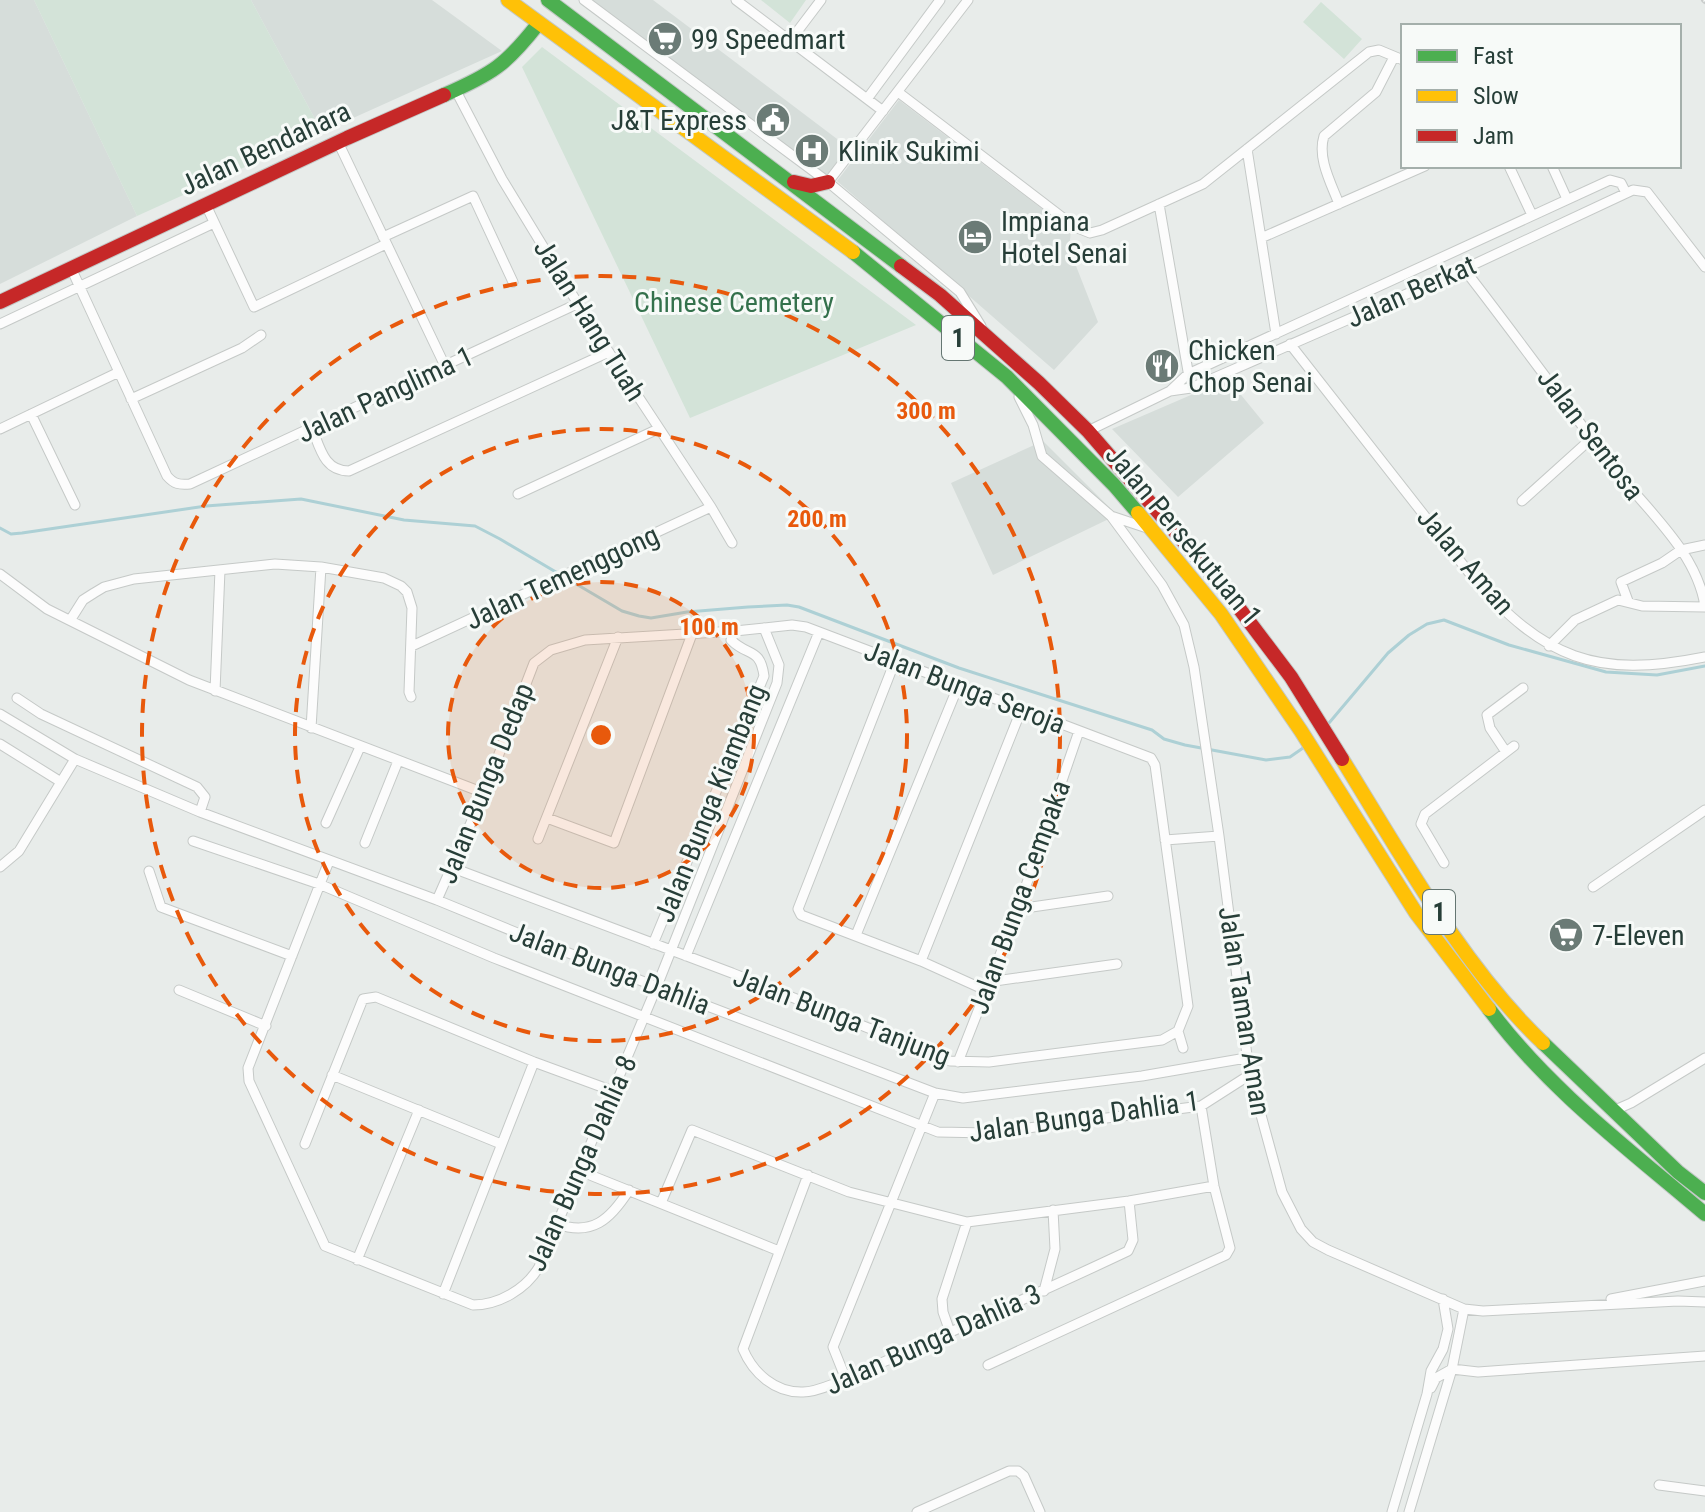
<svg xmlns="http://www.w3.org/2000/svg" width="1705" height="1512" font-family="'Roboto Condensed',sans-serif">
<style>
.built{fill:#d6ddda}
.green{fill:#d3e3d8}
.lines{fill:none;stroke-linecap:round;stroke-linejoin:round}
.stream{stroke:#add0d5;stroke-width:3}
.street-casing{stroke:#c5c9c7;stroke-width:11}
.fast-casing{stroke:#c3c9c7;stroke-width:16}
.slow-casing{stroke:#c3c9c7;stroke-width:16}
.jam-casing{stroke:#c3c9c7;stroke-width:16}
.street{stroke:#fcfcfc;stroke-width:9}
.fast{stroke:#4caf50;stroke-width:14}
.slow{stroke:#ffc107;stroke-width:14}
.jam{stroke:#c62828;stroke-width:14}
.rail-casing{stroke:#c9cccb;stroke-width:6}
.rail{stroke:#f7faf8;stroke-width:3;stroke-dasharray:9;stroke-linecap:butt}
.ring{fill:none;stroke:#e8590c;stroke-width:4;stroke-dasharray:14 10}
.labels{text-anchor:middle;stroke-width:6;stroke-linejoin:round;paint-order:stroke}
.shield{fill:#f7faf8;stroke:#657672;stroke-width:2}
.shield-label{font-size:26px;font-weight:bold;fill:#273e38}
.poi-label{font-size:28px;fill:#273e38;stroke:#f7faf8;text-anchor:start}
.street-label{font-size:28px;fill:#273e38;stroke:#f7faf8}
.park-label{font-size:28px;fill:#34714c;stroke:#f7faf8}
.centre{fill:#e8590c;stroke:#f7faf8;stroke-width:4}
.ring-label{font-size:24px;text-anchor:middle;font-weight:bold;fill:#e8590c;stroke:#f7faf8;stroke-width:6;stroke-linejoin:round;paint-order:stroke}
</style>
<rect width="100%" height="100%" fill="#e8ecea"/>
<!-- built -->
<path class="built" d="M0,0H34L137,216L0,284Z
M251,0H432L502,51L322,132Z
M590,0H653L849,148L827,177Z
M899,100L1071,231L1069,248L1098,322L1054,370L837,181Z
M1228,379L1264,423L1178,497L1112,429Z
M1043,441L1117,515L993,575L951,483Z"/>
<!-- green -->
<path class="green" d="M34,0H251L322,132L137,216Z
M761,0H806L790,23Z
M1321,2L1362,39L1344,59L1303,22Z
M542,47L916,325L690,418L522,67Z"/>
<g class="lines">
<!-- stream -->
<path class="stream" d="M0,528L11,534L22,533L206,506L301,499L404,520L475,526L500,539L622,611L639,616L651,618L687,612L748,607L787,605L799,607L959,668L1152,730L1164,739L1185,745L1266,760L1290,757L1303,748
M1329,723L1388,653L1409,635L1427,624L1444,620L1509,645L1606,672L1657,675L1705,666"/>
<!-- street casing -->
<g class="street-casing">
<path id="street" d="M584,0L828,182L960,292L981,326
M736,0L883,111
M790,41L821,0
M456,91L502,179L589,322L711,507L732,543
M898,92L1075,227L1090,233L1102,230L1203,184L1369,52L1379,50L1403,60
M867,99L940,0
M338,142L445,366
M1247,149L1276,334
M1509,166L1532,215
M1552,166L1567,199
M828,182L968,0
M1159,204L1189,377
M1339,204C1331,183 1317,158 1324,136L1376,92L1394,57
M206,205L254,307L386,244
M383,237L473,196L513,282
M1261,238L1425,166
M71,268L167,476C174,484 179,485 190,484L579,303
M1464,269C1517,337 1567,407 1619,474C1651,514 1697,554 1705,606
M0,324L214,223
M1290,344L1471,575C1544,659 1596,679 1705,657
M1170,391L1188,374L1610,180L1621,183L1626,193
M1019,397L1033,425L1042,456L1111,516L1144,527
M131,399L242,348L261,335
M31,414L75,505
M312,428C320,448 324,471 349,471L609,352
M0,429L119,372
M1088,431L1170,391L1191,388L1464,269L1633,190L1647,192L1705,267
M518,494L658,429
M1522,501L1593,437
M1111,516L1162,585L1184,625L1194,667L1219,836L1249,1071L1282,1192L1301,1229L1313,1242L1328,1250L1464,1309L1483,1311L1678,1301L1705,1302
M0,574L47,609L189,680L484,793
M1628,601L1621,582L1662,563L1681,550L1705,545
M71,619L83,600L94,593L104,587L134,579L275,564L321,567L384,578L401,586L407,592L412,608L409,692L411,697
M412,646L711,507
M1549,646L1575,620L1618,600L1642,606L1705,607
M895,661L798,909L801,915L921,961L985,990
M215,691L220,570
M17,698L41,714L197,787L205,797L200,812
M0,714L75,759L200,812L437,900L532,939L935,1093L963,1098L1142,1076L1246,1058
M311,728L321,567
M0,744L61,782
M1506,752L1490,728L1487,715L1523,688
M547,818L614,843L692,634
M326,823L360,747
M538,839L618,637
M1165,840L1219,836
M193,841L319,884L494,958L938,1132L989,1133L1201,1106L1251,1074
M365,843L398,761
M329,861L248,1068L249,1081L325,1246L473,1305C499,1305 526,1289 539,1267L657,986L777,683L779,665L764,628
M1444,863L1421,824L1425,814L1514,746
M0,867L19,851L75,759
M149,871L161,907L292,956
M1593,887L1705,810
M437,900L484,793L534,663L551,650L585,640L735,631L792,625L806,627L1151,758L1155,765L1188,1006L1178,1031L1162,1040L989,1062L950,1061L732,973L453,868
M1018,909L1108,896
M856,935L959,684
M653,944L764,676C760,647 748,657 731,640L735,631
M686,956L819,632
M921,961L1022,708
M988,982L1117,964
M179,990L266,1026
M1178,1031L1183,1048
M958,1062L1018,909L1079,731
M332,1075L501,1144
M1615,1110L1631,1103L1705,1058
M305,1144L363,999L376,997L534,1062L613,1091
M580,1171L779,1251
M808,1175L743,1349C753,1373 775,1393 803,1392C823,1392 868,1368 888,1360C968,1324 1048,1289 1128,1251L1133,1240L1129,1201
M661,1203L692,1130L849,1192L967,1222L1129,1201L1214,1186
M557,1224C592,1236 610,1220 629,1190
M357,1260L419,1110
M1044,1291L1055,1249L1053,1210
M443,1294L534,1062
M1611,1299L1705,1281
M950,1332L943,1312L942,1299L967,1222
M988,1365L1226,1255L1230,1248L1214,1186L1201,1106
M1452,1369L1478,1372L1705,1356
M845,1377L833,1347L935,1093
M1431,1388L1436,1378L1452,1369
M1659,1485L1705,1491
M917,1512L1009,1471H1018L1024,1476L1040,1512
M1392,1512L1427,1394L1431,1371L1443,1349L1448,1329L1443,1299
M1409,1512L1452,1369L1464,1309"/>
</g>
<!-- fast casing -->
<g class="fast-casing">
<path id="fast" d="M548,0L901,266
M444,95C492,74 506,65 538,24
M853,252L1007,377L1114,485L1138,513
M1489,1009C1548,1089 1630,1150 1705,1214
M1543,1043L1678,1172L1705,1193"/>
</g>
<!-- slow casing -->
<g class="slow-casing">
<path id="slow" d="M508,0L853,252
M1138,513L1221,614L1301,731L1416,913L1489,1009
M1342,759C1401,854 1462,966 1543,1043"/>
</g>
<!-- jam casing -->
<g class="jam-casing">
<path id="jam" d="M794,182L811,186L828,182
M901,266L940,295L1039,383L1088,431L1223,587L1291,677L1342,759
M0,302L347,138L444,95"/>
</g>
<!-- street -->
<use href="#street" class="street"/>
<!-- fast -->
<use href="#fast" class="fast"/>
<!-- slow -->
<use href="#slow" class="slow"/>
<!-- jam -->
<use href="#jam" class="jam"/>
<!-- rail casing -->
<g class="rail-casing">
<path id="rail" d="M1704,0L1705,1"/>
</g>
<!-- rail -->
<use href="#rail" class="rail"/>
</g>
<!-- distance rings -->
<circle cx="601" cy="735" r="153" fill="#e8590c" fill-opacity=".12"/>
<g class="ring">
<circle cx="601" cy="735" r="153"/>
<circle cx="601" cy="735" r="306"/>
<circle cx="601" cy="735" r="459"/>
</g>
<!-- icons -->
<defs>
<g id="supermarket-disc" transform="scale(1.8)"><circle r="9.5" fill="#6b7b76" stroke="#f7faf8"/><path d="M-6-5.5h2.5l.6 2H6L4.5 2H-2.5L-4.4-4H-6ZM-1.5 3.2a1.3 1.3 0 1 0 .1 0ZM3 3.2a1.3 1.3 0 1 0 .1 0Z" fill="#fff"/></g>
<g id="civic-disc" transform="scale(1.8)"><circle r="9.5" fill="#6b7b76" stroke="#f7faf8"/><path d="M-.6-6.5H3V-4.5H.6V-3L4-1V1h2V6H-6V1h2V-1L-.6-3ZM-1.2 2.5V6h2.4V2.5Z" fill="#fff"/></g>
<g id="hospital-disc" transform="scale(1.8)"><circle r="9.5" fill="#6b7b76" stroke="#f7faf8"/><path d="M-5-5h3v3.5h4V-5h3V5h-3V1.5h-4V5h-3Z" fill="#fff"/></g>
<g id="hotel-disc" transform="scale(1.8)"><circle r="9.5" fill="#6b7b76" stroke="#f7faf8"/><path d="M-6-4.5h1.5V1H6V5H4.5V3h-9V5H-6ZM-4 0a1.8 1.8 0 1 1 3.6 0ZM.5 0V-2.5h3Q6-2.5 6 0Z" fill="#fff"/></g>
<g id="restaurant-disc" transform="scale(1.8)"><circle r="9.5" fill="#6b7b76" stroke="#f7faf8"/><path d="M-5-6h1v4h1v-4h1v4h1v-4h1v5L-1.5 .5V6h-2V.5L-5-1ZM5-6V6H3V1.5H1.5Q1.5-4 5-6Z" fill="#fff"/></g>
</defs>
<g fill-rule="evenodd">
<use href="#supermarket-disc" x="665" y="39"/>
<use href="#civic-disc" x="773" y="120"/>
<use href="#hospital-disc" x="812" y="151"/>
<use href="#hotel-disc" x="975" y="237"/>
<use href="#restaurant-disc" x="1162" y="366"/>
<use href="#supermarket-disc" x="1566" y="935"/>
</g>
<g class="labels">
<!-- shield labels -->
<g class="shield">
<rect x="942" y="316" width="32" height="44" rx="6"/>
<rect x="1423" y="890" width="32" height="44" rx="6"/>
</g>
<g class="shield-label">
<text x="958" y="347">1</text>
<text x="1439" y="921">1</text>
</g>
<!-- poi labels -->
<g class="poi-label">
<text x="691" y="49">99 Speedmart</text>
<text x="747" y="130" text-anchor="end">J&amp;T Express</text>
<text x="838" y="161">Klinik Sukimi</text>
<text x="1001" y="231">Impiana<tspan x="1001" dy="32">Hotel Senai</tspan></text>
<text x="1188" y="360">Chicken<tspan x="1188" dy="32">Chop Senai</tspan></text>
<text x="1592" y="945">7-Eleven</text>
</g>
<!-- street labels -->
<g class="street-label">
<text transform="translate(265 148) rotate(-25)" y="10">Jalan Bendahara</text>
<text transform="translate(1411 291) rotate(-24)" y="10">Jalan Berkat</text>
<text transform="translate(590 320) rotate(58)" y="10">Jalan Hang Tuah</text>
<text transform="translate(385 394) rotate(-25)" y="10">Jalan Panglima 1</text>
<text transform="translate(1591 434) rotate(53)" y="10">Jalan Sentosa</text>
<text transform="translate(1184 535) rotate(50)" y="10">Jalan Persekutuan 1</text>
<text transform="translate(1466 561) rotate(49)" y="10">Jalan Aman</text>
<text transform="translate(562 577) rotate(-25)" y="10">Jalan Temenggong</text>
<text transform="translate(965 687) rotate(21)" y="10">Jalan Bunga Seroja</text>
<text transform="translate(485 783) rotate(-68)" y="10">Jalan Bunga Dedap</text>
<text transform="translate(710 803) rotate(-68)" y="10">Jalan Bunga Kiambang</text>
<text transform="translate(1019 897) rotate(-70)" y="10">Jalan Bunga Cempaka</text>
<text transform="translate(610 968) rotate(21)" y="10">Jalan Bunga Dahlia</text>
<text transform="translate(1245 1011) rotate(81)" y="10">Jalan Taman Aman</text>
<text transform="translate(842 1016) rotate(21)" y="10">Jalan Bunga Tanjung</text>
<text transform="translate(1084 1116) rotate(-8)" y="10">Jalan Bunga Dahlia 1</text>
<text transform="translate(581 1163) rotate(-66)" y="10">Jalan Bunga Dahlia 8</text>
<text transform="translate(933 1339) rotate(-24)" y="10">Jalan Bunga Dahlia 3</text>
</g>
<!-- park labels -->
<g class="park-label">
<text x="734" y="312">Chinese Cemetery</text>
</g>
</g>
<circle cx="601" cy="735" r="12" class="centre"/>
<g class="ring-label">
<text x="926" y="419">300 m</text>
<text x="817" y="527">200 m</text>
<text x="709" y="635">100 m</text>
</g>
<!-- legend -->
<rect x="1401" y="24" width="280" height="144" fill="#f7faf8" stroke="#a4afab" stroke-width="2"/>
<rect x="1417" y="50" width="40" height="12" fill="#4caf50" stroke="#a4afab" stroke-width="2"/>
<text x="1473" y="64" font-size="24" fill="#273e38">Fast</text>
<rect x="1417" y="90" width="40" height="12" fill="#ffc107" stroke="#a4afab" stroke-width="2"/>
<text x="1473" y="104" font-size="24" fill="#273e38">Slow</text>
<rect x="1417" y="130" width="40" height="12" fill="#c62828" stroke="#a4afab" stroke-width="2"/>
<text x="1473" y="144" font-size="24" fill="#273e38">Jam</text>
</svg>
